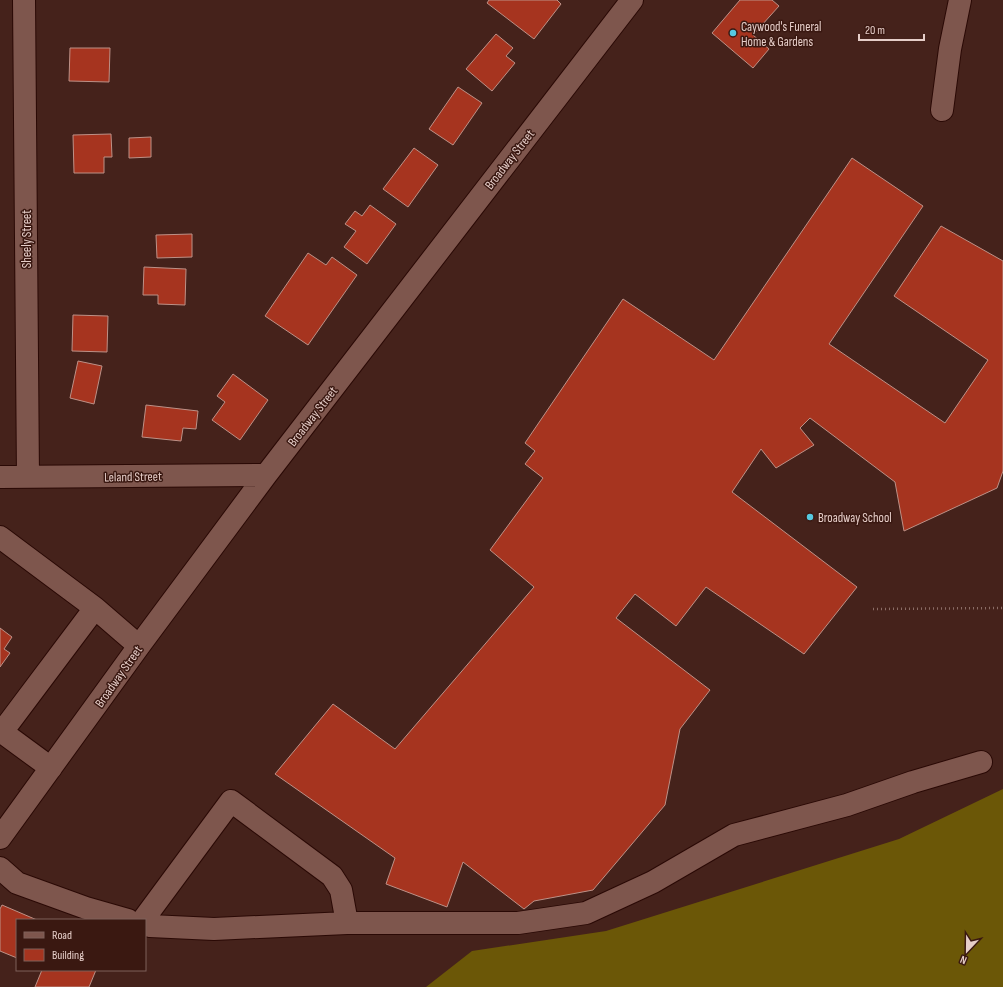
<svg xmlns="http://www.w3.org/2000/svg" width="1003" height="987" font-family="'Sofia Sans Condensed',sans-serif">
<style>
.forest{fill:#6b5707}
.building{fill:#a6341f;stroke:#bd9187}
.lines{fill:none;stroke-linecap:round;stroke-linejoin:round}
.minor-casing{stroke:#2a0905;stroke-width:24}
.path{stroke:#8b6d66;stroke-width:2.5;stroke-dasharray:1 3;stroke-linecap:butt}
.minor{stroke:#7e564d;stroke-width:22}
.poi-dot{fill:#56c9e0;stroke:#3a1811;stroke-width:1.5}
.labels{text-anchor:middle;stroke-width:3;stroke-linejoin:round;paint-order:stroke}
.poi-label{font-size:13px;fill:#e6cec9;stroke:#3a1811;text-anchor:start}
.street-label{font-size:13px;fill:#e6cec9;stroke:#3a1811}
</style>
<rect width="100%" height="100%" fill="#45221b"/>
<!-- forest -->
<path class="forest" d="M1003,789V987H426L472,951L606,931L899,839Z"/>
<!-- building -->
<path class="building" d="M489,0H557L561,4L534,39L487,3Z
M740,0H772L779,6L753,35L769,49L753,68L712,33Z
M496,34L513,48L506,56L515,63L492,91L466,69Z
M70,48H110L109,82L69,81Z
M458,87L482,103L453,145L429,129Z
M111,134L112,157H104V173H74L73,135Z
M151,137V157L129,158V138Z
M414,148L438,165L408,207L383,189Z
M852,158L923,206L829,344L945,423L988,360L894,296L941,226L1003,261V471L997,488L904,531L895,482L810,418L800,428L814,445L776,468L761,449L732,492L857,587L804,654L706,587L676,626L635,594L616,618L710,690L680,729L665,805L593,890L534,901L524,909L463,862L447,907L386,884L395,858L275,774L333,704L395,749L534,587L490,550L543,478L525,464L535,451L525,443L623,299L714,360Z
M370,205L396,224L367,264L344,247L356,231L345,224L355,211L362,216Z
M192,234V257L157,258L156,235Z
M308,253L326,265L332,257L357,275L308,345L265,316Z
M144,267L186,269L185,305L158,304V295H143Z
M73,315L108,316L107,352L72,351Z
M78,361L102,366L94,404L70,398Z
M233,374L268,400L240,440L212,420L225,402L217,396Z
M146,405L198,411L196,429L183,428L181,441L142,437Z
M0,628L12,637L4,649L10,653L0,667Z
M2,905L37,920H17V958L0,951V909Z
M42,970H96L89,987H35Z"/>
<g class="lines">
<!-- minor casing -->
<g class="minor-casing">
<path id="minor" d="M24,0L28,477
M942,110L950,49L960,0
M0,477L266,475
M0,537L95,608
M51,768L2,732L95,608L139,646
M0,838L139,646L266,475L632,0
M0,868L17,883L86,908L128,920
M143,920L231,801L332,876L341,890L347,923
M145,925L150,926L214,929L347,923H518L586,913L653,882L734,835L847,805L913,782L981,762"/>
</g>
<!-- path -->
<path class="path" d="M873,609L1003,608"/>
<!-- minor -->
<use href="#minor" class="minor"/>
</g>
<!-- markers -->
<g class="poi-dot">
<circle cx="733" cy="33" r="4"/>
<circle cx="810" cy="517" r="4"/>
</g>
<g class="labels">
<!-- poi labels -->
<g class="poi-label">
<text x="741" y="31">Caywood's Funeral<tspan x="741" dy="15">Home &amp; Gardens</tspan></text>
<text x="818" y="522">Broadway School</text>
</g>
<!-- street labels -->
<g class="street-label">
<text transform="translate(509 159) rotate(-52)" y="5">Broadway Street</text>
<text transform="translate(26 239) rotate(-90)" y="5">Sheely Street</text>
<text transform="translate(312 416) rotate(-52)" y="5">Broadway Street</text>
<text transform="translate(133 476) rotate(-1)" y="5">Leland Street</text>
<text transform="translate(118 676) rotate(-55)" y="5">Broadway Street</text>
</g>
</g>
<!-- legend -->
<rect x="16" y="919" width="130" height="52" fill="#3a1811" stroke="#7f615b"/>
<rect x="24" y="932" width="20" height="6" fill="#7e564d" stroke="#7f615b"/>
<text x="52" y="939" font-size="12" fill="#e6cec9">Road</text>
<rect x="24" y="949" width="20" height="12" fill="#a6341f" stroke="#7f615b"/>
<text x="52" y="959" font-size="12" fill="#e6cec9">Building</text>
<!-- north arrow -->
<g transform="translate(967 951) rotate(202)" stroke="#3a1811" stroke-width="3" paint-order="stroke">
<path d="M0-3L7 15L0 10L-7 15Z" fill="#e6cec9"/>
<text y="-6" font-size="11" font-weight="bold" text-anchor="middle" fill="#e6cec9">N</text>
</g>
<!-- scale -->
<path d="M859 34v6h65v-6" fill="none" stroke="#e6cec9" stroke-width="2"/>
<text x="865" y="34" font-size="12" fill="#e6cec9" stroke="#3a1811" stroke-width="3" paint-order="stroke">20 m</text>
</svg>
